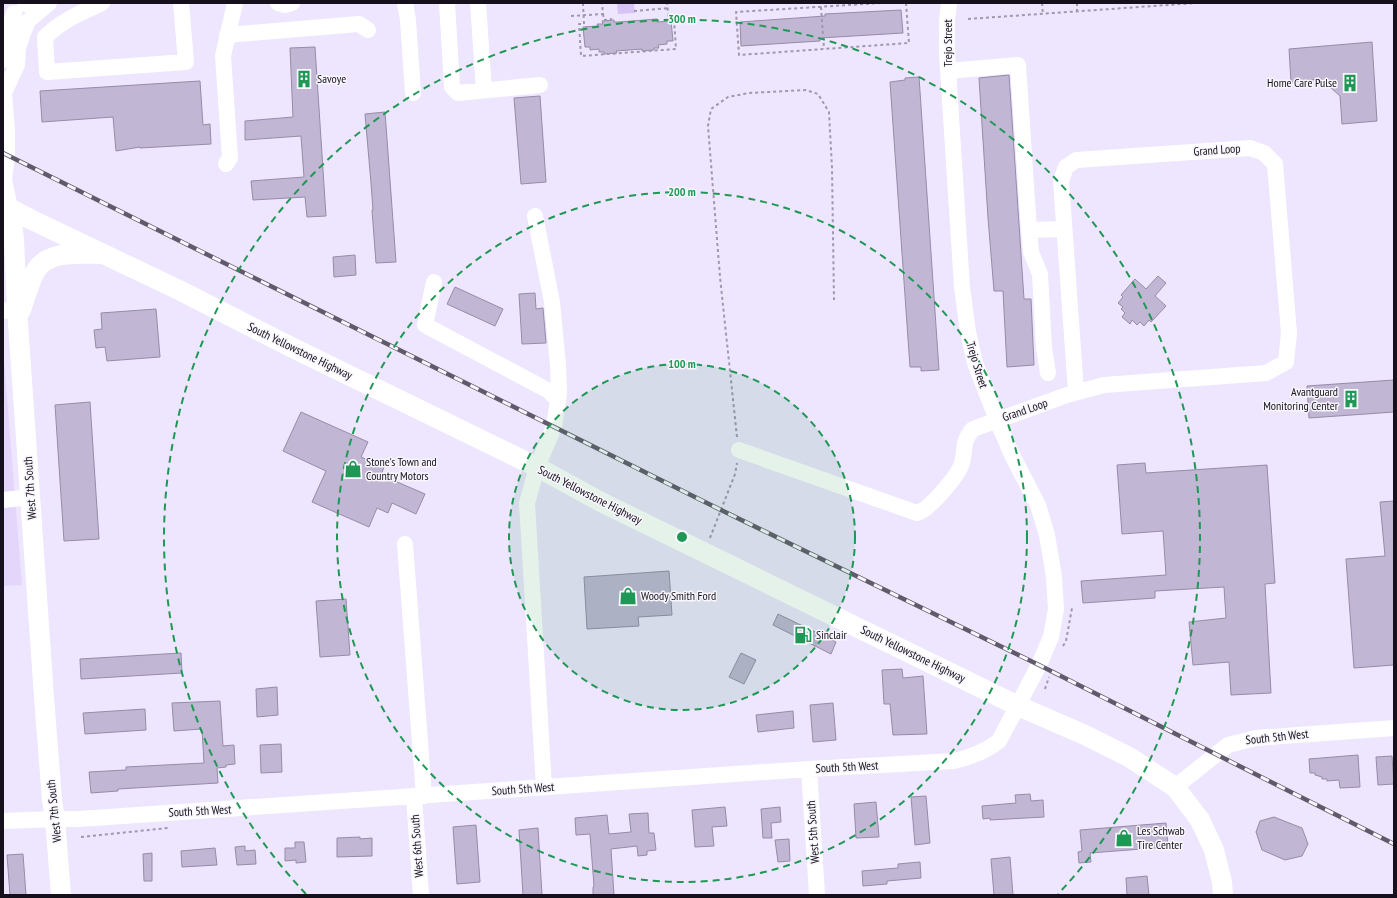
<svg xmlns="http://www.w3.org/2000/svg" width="1397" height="898" font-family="'PT Sans Narrow',sans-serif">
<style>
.built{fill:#e4d5fb}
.park{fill:#d8c3f6}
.building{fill:#c1b6d4;stroke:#978ba8}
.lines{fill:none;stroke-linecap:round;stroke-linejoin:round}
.path{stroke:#a098ac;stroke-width:2;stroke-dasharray:3 3;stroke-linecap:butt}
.minor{stroke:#fff;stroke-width:16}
.major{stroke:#fff;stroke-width:20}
.rail-casing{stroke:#615a6a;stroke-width:4.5}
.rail{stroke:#f8f6fc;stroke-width:3;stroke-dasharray:9;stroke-linecap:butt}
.ring{fill:none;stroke:#1f9855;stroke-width:2;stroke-dasharray:7 5}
.labels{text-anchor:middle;stroke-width:3;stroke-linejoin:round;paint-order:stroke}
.street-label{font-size:12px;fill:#15101b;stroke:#f8f6fc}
.poi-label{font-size:12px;fill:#15101b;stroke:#f8f6fc;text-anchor:start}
.centre{fill:#1f9855;stroke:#f8f6fc;stroke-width:2}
.ring-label{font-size:12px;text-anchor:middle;font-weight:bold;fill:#1f9855;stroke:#f8f6fc;stroke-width:3;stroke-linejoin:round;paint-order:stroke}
</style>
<rect width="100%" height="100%" fill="#eee5fe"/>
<!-- built -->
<path class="built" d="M3,347L22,585L3,586Z"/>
<!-- park -->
<path class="park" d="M617,3H634L635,13L618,14Z"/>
<!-- building -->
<path class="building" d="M901,10L903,33L820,38V41L741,46L740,22L825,16V14Z
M657,19V22L671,21L673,41H667V44L658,45L659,48H654V50L642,51V49L616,51L617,53L604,54V52H599V49L590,50V47H585L583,27L598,26L597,24H603L602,21L614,20V22H619Z
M1372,42L1377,121L1342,124L1340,96L1321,79L1291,82L1289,49Z
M315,47L326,216L307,217L305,197L253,200L251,181L304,177L301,136L245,140V121L293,117L290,48Z
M1009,75L1024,299H1031L1034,365L1007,367L1003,291H994L988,218L979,78Z
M919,77L939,370L921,371V367H910L890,82L905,80V78Z
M200,81L203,125L210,124L211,144L140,148V147L116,151L113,117L42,122L40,91Z
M540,96L546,182L521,184L514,98Z
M385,112L396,262L376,263L372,210H373L371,183L365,114Z
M355,255L356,275L334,277L333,257Z
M1158,276L1166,283L1155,296L1166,306L1151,322L1149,320L1144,326L1140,322L1137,325L1132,320L1130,324L1122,317L1125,313L1121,309L1123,307L1118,303L1123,297L1121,295L1135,279L1146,289Z
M455,287L503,309L495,326L447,304Z
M535,293L536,309L543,308L546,343L522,344L519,294Z
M156,309L160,357L107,361L105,347L96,348L94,330L102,329L101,313Z
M1394,380V412L1309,418L1307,386Z
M90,402L99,539L64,541L55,405Z
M301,412L368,442L361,457L384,467L381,475L425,494L416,514L392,503L388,513L377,508L369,527L312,502L326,471L283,451Z
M1145,463L1146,473L1267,465L1275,583L1265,584L1271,693L1231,695L1229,662L1193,665L1189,622L1226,618L1224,587L1155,591V598L1083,603L1081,581L1166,575L1163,531L1122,534L1117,465Z
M1394,501V665L1354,668L1346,559L1385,556L1380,502Z
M669,571L672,615L638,617L639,626L587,629L584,577Z
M346,599L350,655L320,657L316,601Z
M778,614L836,642L831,654L773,625Z
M181,653L182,673L81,679L80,659Z
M741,653L756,660L744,684L729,677Z
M902,669L903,678L923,676L927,734L893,735L890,704H884L882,670Z
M277,687L278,715L257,717L256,689Z
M220,701L223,746L234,745L235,764L226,765V767L217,768L218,783L118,789V791L91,793L89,772L126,770V767L204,763L202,730L201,729L174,731L172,703Z
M833,703L836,740L813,742L810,705Z
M145,709L146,730L85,734L83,713Z
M793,711L794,728L758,732L756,715Z
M281,744L282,772L261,773L260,745Z
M1358,755L1360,787L1340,788L1339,780L1327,781V779H1322V777L1315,775V773H1310L1309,759Z
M1392,756L1394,784L1378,785L1376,757Z
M1030,794L1031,801L1043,800L1044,817L990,820V818L983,819L982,806L1016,803L1015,795Z
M926,796L930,843L915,845L911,797Z
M876,802L879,837L856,838L854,804Z
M725,807L727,826L712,827L714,846L695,847L692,810Z
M780,807L781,822L771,823L772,838H763L761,809Z
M648,813L649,833H654L656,850L647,851V855L638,856L637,846L611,849L614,895H593V887L594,886L590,834L576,835L575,818L607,815L609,834L631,832L629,814Z
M1274,817L1302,828L1308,844L1302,856L1285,860L1262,850L1256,832L1260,821Z
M1166,823L1168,847L1090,853L1091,862L1079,863L1078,852L1082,851L1080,830Z
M476,825L480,882L457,884L453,827Z
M538,828L542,895H523L519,830Z
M360,837V839L372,838V856L337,857V838Z
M789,839L790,861L778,862L775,840Z
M295,842H304L306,862L296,863V860L285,861V848H295Z
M245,846V851L255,850L256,864L237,865L235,847Z
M215,848L217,865L182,867L181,851Z
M152,853V881H144L143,854Z
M23,854L26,895H10L7,855Z
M1010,857L1013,895H994L991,859Z
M920,862L921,878L887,881V884L863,886L862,871L898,868V864Z
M1147,876L1149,895H1127L1126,878Z"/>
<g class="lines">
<!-- path -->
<path class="path" d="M583,3L584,24H579L581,56L676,49L674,20L669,21L667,3
M881,3L736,12L739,55L909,43L906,3
M1042,3L1043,14
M1077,3V11
M821,7L824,49
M634,11L670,8
M603,14L604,20L612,19
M571,16L603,14L602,3
M968,19L1196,3
M737,437L720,277L708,126L711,109L728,97L749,93L806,90L818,94L829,112L832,168L834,300
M710,538L735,474L737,463
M1063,646L1066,641L1072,608
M1045,689L1049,677
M81,837L168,828"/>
<!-- minor -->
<path class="minor" d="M102,3C80,13 63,20 45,37L47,72L186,62L181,3
M278,3L285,5L292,3
M405,3L408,20L413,93
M447,3L452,87L458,93L540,85
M478,3L484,90
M25,4L29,3
M227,35L359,24L368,30
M3,60L7,33L14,13
M948,71L1018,65L1029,230
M3,81L7,131V155L4,179L10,208
M4,93L17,65L18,48L23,33L28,21L49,3
M226,164L230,158L223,56L235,3
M535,216L552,302L558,365L559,394L554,427L537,467L527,503L544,787
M434,282L425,325L549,391L558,400
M3,311L17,309
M1048,373L1044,348L1040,274L1031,252L1029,230L1064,229
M739,450L917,513C929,510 958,476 962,463C966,448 961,443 973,429L1067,395L1104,385L1266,373L1286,362L1289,333L1275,164L1264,153L1250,148L1076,160L1066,167L1061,181L1076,392
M3,500L31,497
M405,544L424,796
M809,769L817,895
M1175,787L1228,745L1256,738L1394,728
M414,796L421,895
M3,821L55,819H79L809,769L954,761C971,757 985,752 999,741L1039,665L1051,637L1056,609L1054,577L1047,535L1038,505L1012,455L997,420L975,363L968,332L962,287L947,54V21L949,3"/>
<!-- major -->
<path class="major" d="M3,205L32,220L181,291L289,346L537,467L601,502L1018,706L1085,735L1129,757L1175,787L1200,820L1214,850L1222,882L1223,895
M10,208L14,239L17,309L44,697L52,800L55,819L61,895
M21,310C25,298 29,284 35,272C47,250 79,254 100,254"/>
<!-- rail casing -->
<g class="rail-casing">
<path id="rail" d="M3,153L721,510L1039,665L1394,844"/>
</g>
<!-- rail -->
<use href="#rail" class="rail"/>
</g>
<!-- distance rings -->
<circle cx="682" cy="537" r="173" fill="#1f9855" fill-opacity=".12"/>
<g class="ring">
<circle cx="682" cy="537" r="173"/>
<circle cx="682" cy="537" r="345"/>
<path d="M306 894A518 518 0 1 1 1058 894"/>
</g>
<!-- icons -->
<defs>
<g id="building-bare" transform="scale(1.38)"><path d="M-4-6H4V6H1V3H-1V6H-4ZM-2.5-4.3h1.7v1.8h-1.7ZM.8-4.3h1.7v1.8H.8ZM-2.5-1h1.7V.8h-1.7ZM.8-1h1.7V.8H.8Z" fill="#1f9855" stroke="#f8f6fc" stroke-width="2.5" paint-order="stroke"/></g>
<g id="shop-bare" transform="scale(1.38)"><path d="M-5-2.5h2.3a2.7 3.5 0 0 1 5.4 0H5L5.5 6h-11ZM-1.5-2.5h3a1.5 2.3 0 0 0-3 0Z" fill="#1f9855" stroke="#f8f6fc" stroke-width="2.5" paint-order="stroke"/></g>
<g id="fuel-bare" transform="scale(1.38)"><path d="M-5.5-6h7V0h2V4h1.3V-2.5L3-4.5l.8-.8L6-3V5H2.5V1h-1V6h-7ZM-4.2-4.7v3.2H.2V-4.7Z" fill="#1f9855" stroke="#f8f6fc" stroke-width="2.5" paint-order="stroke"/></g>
</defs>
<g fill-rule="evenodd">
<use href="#building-bare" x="304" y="79"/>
<use href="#building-bare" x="1350" y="83"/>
<use href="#building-bare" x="1351" y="399"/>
<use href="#shop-bare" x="353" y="469"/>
<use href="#shop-bare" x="628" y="596"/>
<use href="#fuel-bare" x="803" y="635"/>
<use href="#shop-bare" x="1124" y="838"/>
</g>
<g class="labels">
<!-- street labels -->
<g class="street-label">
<text transform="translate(948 43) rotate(-90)" y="4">Trejo Street</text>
<text transform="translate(1217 150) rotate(-4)" y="4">Grand Loop</text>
<text transform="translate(300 351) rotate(26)" y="4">South Yellowstone Highway</text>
<text transform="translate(977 365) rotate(73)" y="4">Trejo Street</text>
<text transform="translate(1025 410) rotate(-19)" y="4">Grand Loop</text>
<text transform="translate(30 488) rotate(-94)" y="4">West 7th South</text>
<text transform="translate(590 495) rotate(27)" y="4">South Yellowstone Highway</text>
<text transform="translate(913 654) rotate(26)" y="4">South Yellowstone Highway</text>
<text transform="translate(1277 737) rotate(-6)" y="4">South 5th West</text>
<text transform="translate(847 767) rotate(-3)" y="4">South 5th West</text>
<text transform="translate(523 789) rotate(-4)" y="4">South 5th West</text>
<text transform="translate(54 811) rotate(-96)" y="4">West 7th South</text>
<text transform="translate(200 811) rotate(-3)" y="4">South 5th West</text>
<text transform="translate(813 832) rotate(-94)" y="4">West 5th South</text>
<text transform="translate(417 846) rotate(-94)" y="4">West 6th South</text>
</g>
<!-- poi labels -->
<g class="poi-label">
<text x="317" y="83">Savoye</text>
<text x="1337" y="87" text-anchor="end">Home Care Pulse</text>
<text x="1338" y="396" text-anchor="end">Avantguard<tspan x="1338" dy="14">Monitoring Center</tspan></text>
<text x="366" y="466">Stone's Town and<tspan x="366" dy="14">Country Motors</tspan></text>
<text x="641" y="600">Woody Smith Ford</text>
<text x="816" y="639">Sinclair</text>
<text x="1137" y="835">Les Schwab<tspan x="1137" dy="14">Tire Center</tspan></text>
</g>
</g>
<circle cx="682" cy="537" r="6" class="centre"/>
<g class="ring-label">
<text x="682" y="23">300 m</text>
<text x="682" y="196">200 m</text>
<text x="682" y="368">100 m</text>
</g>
<!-- border -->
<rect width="1397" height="898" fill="none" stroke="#15101b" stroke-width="8"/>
</svg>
